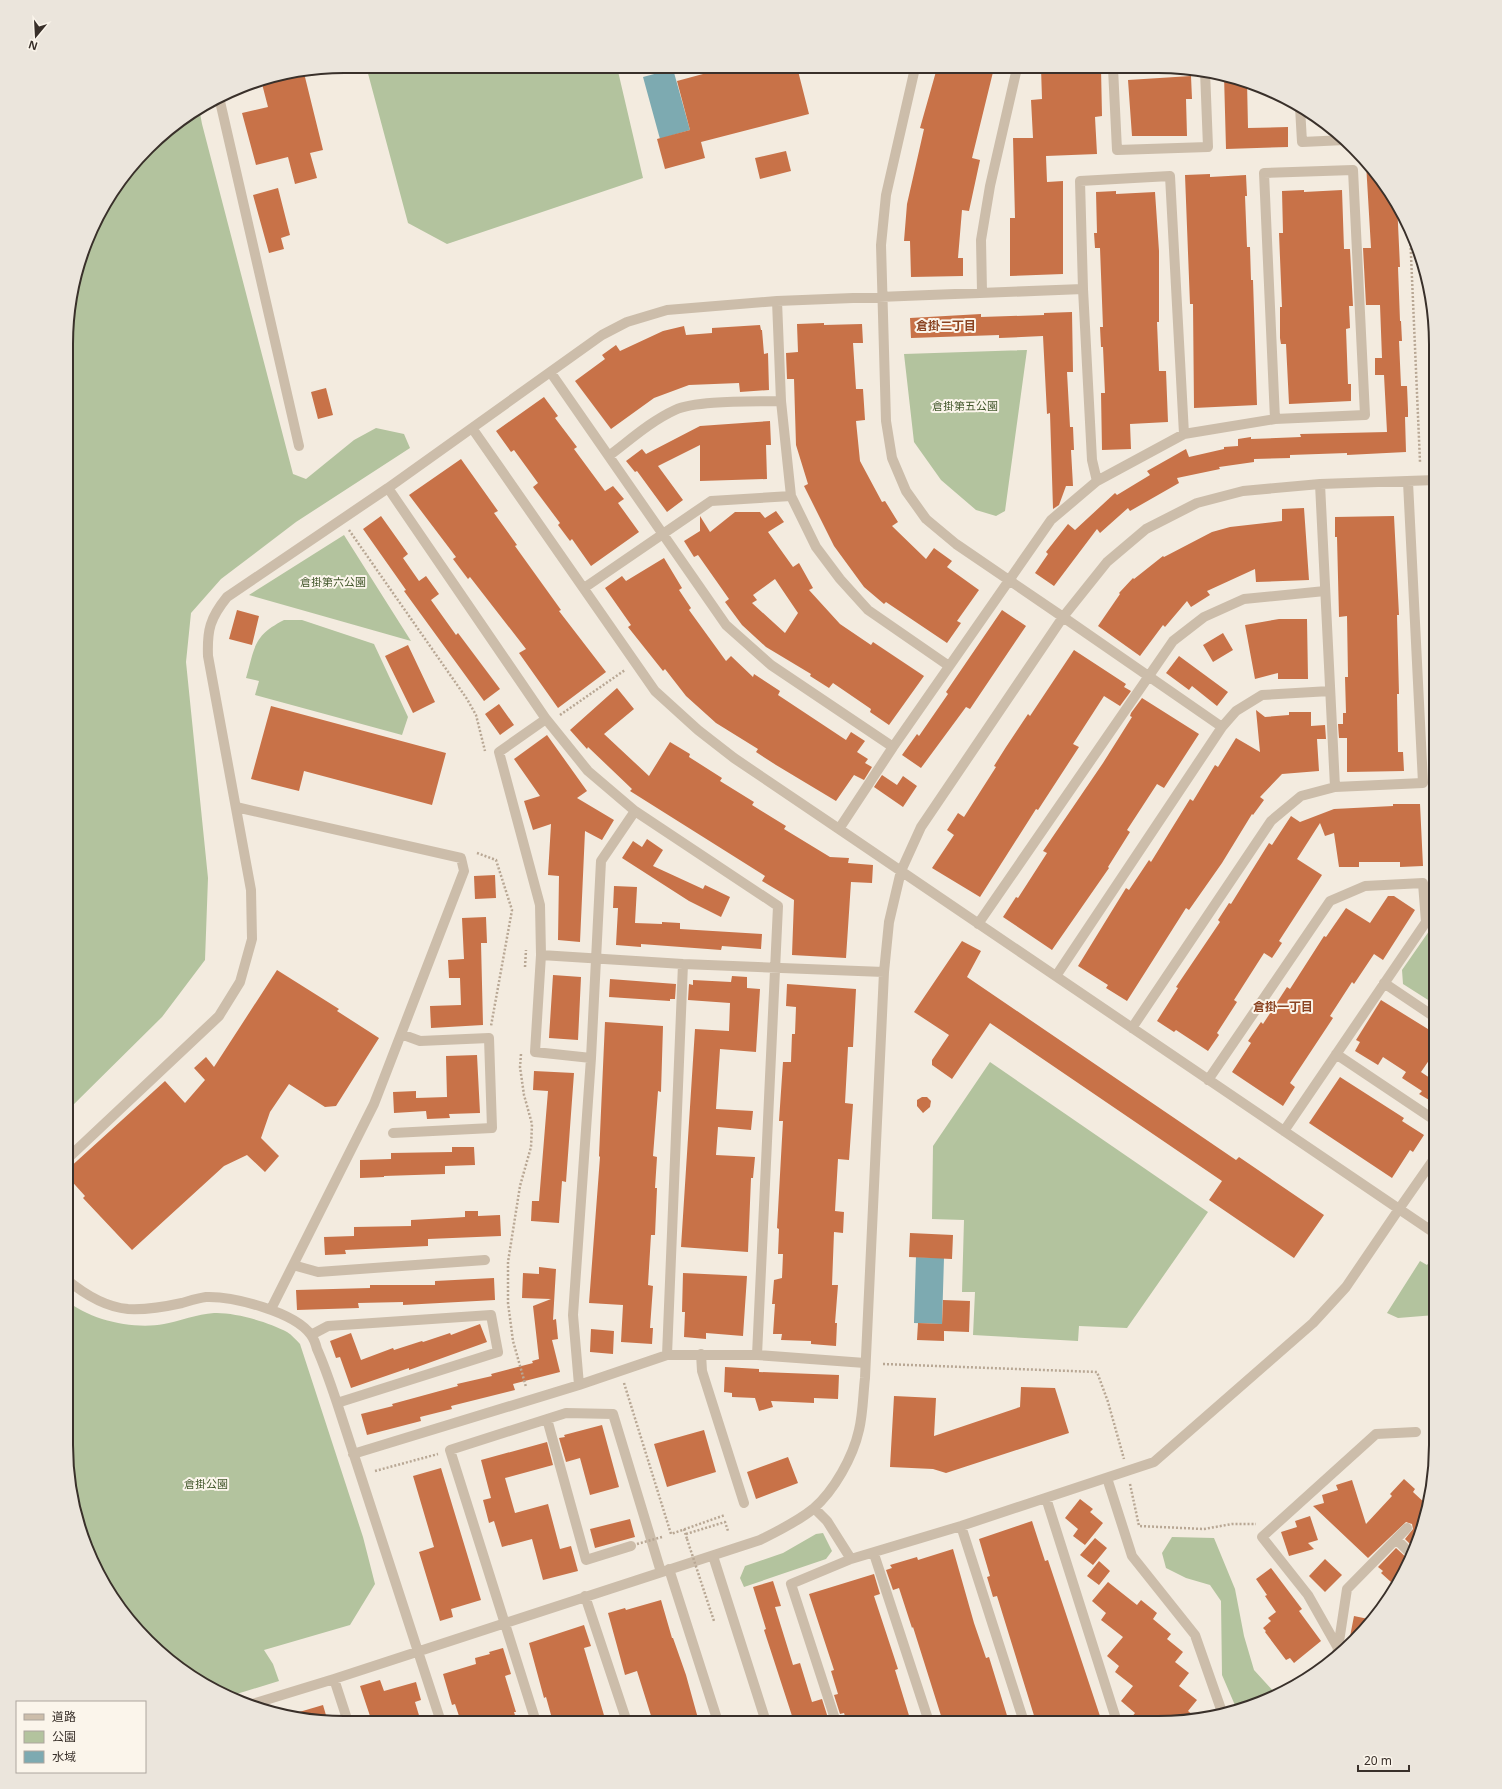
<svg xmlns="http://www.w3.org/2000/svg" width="1502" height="1789" font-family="'Noto Sans','Noto Sans JP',sans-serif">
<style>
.green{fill:#b3c39e}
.water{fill:#7daab1}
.building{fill:#c87248;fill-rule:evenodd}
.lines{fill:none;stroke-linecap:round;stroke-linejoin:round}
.path{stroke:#b8a794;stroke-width:2.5;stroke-dasharray:2 2;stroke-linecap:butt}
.minor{stroke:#ccbdaa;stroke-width:10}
.path-bridge{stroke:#b8a794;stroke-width:2.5;stroke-dasharray:2 2;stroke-linecap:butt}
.labels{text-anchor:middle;stroke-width:4;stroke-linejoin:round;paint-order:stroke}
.park-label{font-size:11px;fill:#44582d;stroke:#fbf5eb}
.neighbourhood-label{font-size:12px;font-weight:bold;fill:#8a4321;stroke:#fbf5eb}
.rim{fill:none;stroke:#39302a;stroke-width:2}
</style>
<rect width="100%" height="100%" fill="#f3ebdf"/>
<!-- green -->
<path class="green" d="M366,66L617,67L643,178L447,244L408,223Z
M199,108L202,124L293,474L306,479L354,440L376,428L404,434L410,448L296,522L221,579L191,613L186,662L208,878L205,960L162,1017L67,1111L68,308L81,255L103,205L161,135Z
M1027,350L1005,511L996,516L976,510L941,480L914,442L904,354Z
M344,535L411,641L249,595Z
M284,620H302L374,644L408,717L402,735L255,695L259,681L246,678C255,647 253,636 284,620Z
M1433,891H1436V1005L1403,984L1402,970L1434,924Z
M990,1062L1208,1212L1127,1328L1079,1326L1078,1341L973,1335L975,1292H962L964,1220L932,1219L933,1146Z
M1436,1252L1435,1315L1398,1318L1387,1313L1420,1261L1427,1265Z
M66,1300C89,1320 134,1330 164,1324C180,1321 197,1314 214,1313C234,1312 269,1322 287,1332C292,1335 296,1340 300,1344L363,1537L375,1584L350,1625L264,1650L273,1664L279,1681L230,1696L190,1676L147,1641L103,1584L76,1517L66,1445Z
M823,1533L832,1551L826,1559L744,1587L740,1578L745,1566L783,1553L816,1534Z
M1172,1537L1214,1538L1235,1589L1244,1636L1254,1670L1276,1694L1237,1710L1222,1675L1221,1601L1210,1585L1186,1578L1166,1568L1162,1553Z"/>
<!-- water -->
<path class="water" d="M673,69L690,130L660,139L643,77Z
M916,1257L944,1258L942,1324L914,1323Z"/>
<!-- building -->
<path class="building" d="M729,67H797L809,114L701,142L705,158L665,169L657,139L690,130L677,81Z
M937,68H994L972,158L980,160L969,211L962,210L958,258H963V276L911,277L910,241H904L907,204L924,129L920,128Z
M1041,68H1101L1102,116L1095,117L1097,154L1046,156L1047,182L1063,181V274L1010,276V218H1015L1013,138H1033L1031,100L1042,99Z
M304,73L323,150L310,153L317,178L295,184L288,157L256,165L242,113L268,107L261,80Z
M1224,75L1247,81L1248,128L1288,127V147L1226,149Z
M1191,76L1192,99H1186L1187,136H1132L1128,80Z
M786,151L791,171L760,179L755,158Z
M1366,163L1397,203L1400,267H1398L1400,321H1401L1402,341H1399L1401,386H1407L1408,410V417H1405L1406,452L1347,455V453L1290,455V458L1254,459V462L1219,467L1220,469L1177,478L1179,483L1130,511L1128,508L1100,533L1097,529L1054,586L1035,573L1048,554L1046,552L1068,524L1075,530L1115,493L1117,495L1150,475L1147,471L1186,449L1189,457L1224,449V447L1238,446V439L1251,437V439L1301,437L1300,434L1387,432L1384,375H1375V358H1382L1380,305H1366L1363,248H1371Z
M1210,174V177L1246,175L1247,196H1245L1247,247H1250L1251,280H1253L1257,405L1194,408L1193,304H1190L1185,175Z
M278,188L290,235L281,238L284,249L269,253L253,195Z
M1304,190V192L1342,190L1344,249H1350L1353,306H1349L1350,328L1346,329L1348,384H1351V401L1289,404L1286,344H1281L1280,338V307H1282L1279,233H1283L1282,191Z
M1116,191V194L1155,192L1159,251V322H1157L1159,371H1166L1168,422L1130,424L1131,449L1102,450L1101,393H1105L1103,347H1101L1100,327H1103L1100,248H1095L1094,233H1097L1096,192Z
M1072,312L1073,372H1067L1070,427H1073L1074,450H1071L1073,486H1066L1059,505L1053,509L1050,413L1047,414L1043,336L999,338V335L911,338L910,318L981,314V317L1044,315V313Z
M824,323V325L862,324L863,343H853L856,389H863L865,420L856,421L860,461L882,502L885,501L898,522L892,526L926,559L934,548L952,561L947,567L979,590L957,621L961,623L947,643L886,602L884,604L864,587L834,546L804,486L808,484L796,445L794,379H787L786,353L798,352L797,324Z
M760,325L761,330H762L764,354L768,353L769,390L740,392L739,383L689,385L654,398L611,429L575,381L605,359L602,355L616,345L620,351L663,331L684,326L686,335L712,333V328Z
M326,388L333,415L318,419L311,392Z
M544,397L558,416L555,418L577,447L574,449L605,491L613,486L624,499L618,503L639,532L591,566L572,539L570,541L558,525L560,523L533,487L538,483L514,450L511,452L496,431Z
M770,421L771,445H766L767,479L700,481V445L658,466L683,500L667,512L637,471L635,472L626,461L642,449L646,454L700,426Z
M461,459L498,511L494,513L517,545L515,546L561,610L559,611L606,672L558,708L519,653L526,649L470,577L468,579L453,559L456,557L409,495Z
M1304,508L1309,580L1256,582L1255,569L1207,591L1210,595L1191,607L1187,601L1165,627L1163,625L1140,656L1098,626L1120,594L1119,593L1133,578L1134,579L1163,556L1164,557L1212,532L1230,527L1282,521V509Z
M776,511L784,522L768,532L793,567L799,563L813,588L809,590L840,624L871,645L873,642L924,676L889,725L870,712L871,709L833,683L829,688L810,676L811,674L766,647L742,625L725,602L729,599L698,555L694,557L684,541L700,531V516L710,532L735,512H760L765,518ZM775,579L798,613L785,633L752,603L757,600L753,595Z
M381,516L408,554L403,558L419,581L426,576L439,594L431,600L456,635L458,633L500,689L484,701L404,591L406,590L363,529Z
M1394,516L1399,615H1397L1399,694H1397L1398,752H1403L1404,771L1347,772V738H1339L1338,724H1343V713H1346L1345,677H1348L1347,616L1339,617L1337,537H1335V517Z
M664,558L682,588L679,590L691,608L689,610L726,661L731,656L753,677L754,674L780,691L778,695L846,740L851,732L865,741L857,752L868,759L865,763L872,767L864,780L854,775L836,801L776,765L756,752L758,749L716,723L686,696L665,669L663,671L628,627L631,625L605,588L622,576L626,581Z
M237,610L259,616L252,645L229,639Z
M1002,610L1026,626L970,709L966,707L921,768L902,755L917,734L919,736L948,694L946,692Z
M1279,619H1307L1308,679H1278V673L1255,679L1245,625Z
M1223,633L1233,650L1213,662L1203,645Z
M408,645L435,702L413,713L385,656Z
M1074,650L1126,684L1124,687L1131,691L1120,706L1104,696L1073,744L1079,747L1038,810L1036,809L980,897L932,868L954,835L947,830L958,813L964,817L996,767L994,766L1006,747L1028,714L1030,716Z
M1179,656L1228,692L1217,706L1192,686L1189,690L1166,673Z
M617,688L634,709L604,734L649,776L670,742L690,754L689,757L722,778L720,781L754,802L752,805L786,826L784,829L830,857L849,858L848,863L873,865L872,883L851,882L846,958L792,955L794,900L762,881L765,876L630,791L632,789L588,747L587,749L570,730Z
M1142,698L1199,734L1164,788L1157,784L1127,830L1130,832L1108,867L1109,868L1052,950L1003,917L1016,897L1018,898L1047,853L1043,851L1103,763L1132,717L1130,716L1131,713Z
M499,704L514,725L500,735L485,714Z
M271,706L446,753L432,805L304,771L299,791L251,779Z
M1256,710L1265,717L1289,715V712H1311V726L1325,725L1326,739H1317L1319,771L1282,774L1260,797L1264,800L1253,815L1252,814L1222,863L1189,910L1186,908L1127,1001L1106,988L1108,985L1078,966L1126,888L1129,890L1149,860L1151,862L1190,799L1193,801L1215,765L1218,767L1236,738L1260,752Z
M547,735L587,791L577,798L614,820L602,840L585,831L580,942L558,940L559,876L548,875L551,824L533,830L524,801L540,796L514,759Z
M882,775L897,785L903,776L917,786L903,807L874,787Z
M1393,804H1420L1423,866L1400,867V862H1359V867H1339L1334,833L1325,836L1320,823L1297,859L1322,875L1279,941L1282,943L1272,958L1264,953L1234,1000L1237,1002L1217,1033L1219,1035L1208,1051L1176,1030L1174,1032L1157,1021L1178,988L1176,987L1220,922L1218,920L1229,903L1231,904L1269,843L1272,845L1291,816L1300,822L1334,809L1393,806Z
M647,839L663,850L653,866L703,889L705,885L730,897L721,917L689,901L622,858L633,841L642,847Z
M495,875L496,898L475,899L474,876Z
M614,886L637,887L635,923L662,924V922L680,923V929L762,934L761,949L722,946L721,950L641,944V947L616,945L618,908H613Z
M1388,896H1394L1415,910L1383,960L1374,954L1354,984L1352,982L1330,1016L1333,1018L1290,1083L1295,1087L1283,1106L1232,1072L1251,1043L1248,1041L1261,1022L1263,1024L1287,987L1290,989L1324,936L1326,937L1346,908L1370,923Z
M486,917L487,943H481L483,1025L431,1028L430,1006L461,1005L460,978H449L448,960L464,959L462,918Z
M962,941L981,951L967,977L1236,1160L1239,1157L1324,1215L1294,1258L1209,1200L1222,1181L990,1023L952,1079L932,1065V1060L949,1035L914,1012Z
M277,970L339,1009L337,1011L379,1038L336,1106L325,1107L289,1084L270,1112L261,1138L279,1156L265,1172L247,1155L224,1166L132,1250L83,1198L85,1196L67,1176V1170L165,1081L185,1103L205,1080L194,1068L206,1057L214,1067Z
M553,975L581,977L578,1040L549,1038Z
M732,976L747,977V988L760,989L756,1052L720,1049L716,1109L753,1111L751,1130L718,1127L716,1155L755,1157L753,1178H751L748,1252L681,1247L695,1029L729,1031L730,1003L688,1000L689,984L693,985V980L731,982Z
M610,979L676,984L675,999H670V1001L609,997Z
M787,984L856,989L853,1047H848L845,1103L853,1104L849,1160L838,1159L835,1211L844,1212L843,1233L834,1232L832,1285H838L835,1323H837L836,1346L811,1344V1341L781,1340L782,1334H773L775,1304H772L774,1280L782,1278L783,1254H778L779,1229L777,1228L783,1121H779L783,1062H791L792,1034H795L796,1007L786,1006Z
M1381,1000L1436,1034V1050L1421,1072L1430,1078L1436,1069V1104L1419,1094L1422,1091L1402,1078L1406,1072L1383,1057L1378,1065L1355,1051L1360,1042L1356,1040Z
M605,1022L663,1026L661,1092L658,1091L653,1156L657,1157L655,1188H657L655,1235H651L648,1285L653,1286L650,1328H653L652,1344L621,1342L623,1305L589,1303L600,1157L599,1156Z
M477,1055L480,1113L449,1114L450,1118L427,1119L426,1111L394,1113L393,1092L416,1091V1098L447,1097L446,1056Z
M534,1071L574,1073L566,1182L562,1181L559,1223L531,1221L532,1201H539L548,1091L533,1090Z
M1340,1077L1404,1118L1402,1121L1424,1135L1413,1152L1410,1150L1392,1178L1309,1123Z
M922,1097H927L931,1101L930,1107L923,1113L917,1106V1100Z
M452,1147H474L475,1165L445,1166V1174L384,1176V1177L360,1178V1160L391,1159V1153L452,1152Z
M465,1211H478V1216L500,1215L501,1236L428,1239V1246L345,1250L346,1254L325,1255L324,1237L354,1236V1227L411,1226V1220L465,1217Z
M910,1233L953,1235L952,1259L909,1257Z
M539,1267L556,1269L553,1320L556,1319L558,1339L552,1340L560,1372L513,1384L515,1390L451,1406L452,1409L420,1417L421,1421L367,1435L361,1414L393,1406L392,1404L458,1386L457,1384L492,1376L491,1374L533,1363L532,1361L539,1359L533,1306L551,1299L522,1298L523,1273L539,1274Z
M683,1273L747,1276L743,1336L706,1333V1339L684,1337L685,1312H682Z
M494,1278L495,1300L403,1305V1302L358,1303L359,1308L297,1310L296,1290L370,1288V1285H435V1281Z
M943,1300L970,1301L969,1332L944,1331V1341L917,1340L918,1323L942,1324Z
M480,1324L487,1342L409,1370V1368L351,1388L340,1357L336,1358L330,1341L351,1333L361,1360L393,1348L394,1350L422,1341L423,1342L450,1333L451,1335Z
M591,1329L614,1331L613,1354L590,1352Z
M725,1367L759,1369V1372L839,1375L838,1399L814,1398V1403L771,1401L773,1407L759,1411L755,1398L732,1397V1393L724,1392Z
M1021,1387L1055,1388L1069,1433L946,1473L933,1469L890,1467L894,1396L936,1398L934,1436L1020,1407Z
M602,1425L619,1487L590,1495L580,1458L566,1462L559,1438L565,1437L564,1435Z
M704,1430L716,1472L667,1487L654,1444Z
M547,1442L553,1465L505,1478L515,1513L548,1504L560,1549L571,1546L578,1571L543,1580L532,1539L502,1547L494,1521L489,1523L483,1500L491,1498L481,1460Z
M788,1457L798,1483L756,1499L747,1472Z
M441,1468L481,1600L451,1609L453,1617L440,1621L419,1552L434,1547L413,1476Z
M1404,1479L1415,1489L1413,1492L1427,1505L1421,1534L1414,1548L1405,1539L1413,1529L1412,1524L1406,1522L1368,1558L1313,1506L1324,1503L1322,1495L1338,1490L1336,1485L1352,1480L1366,1524L1392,1496L1390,1494Z
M1080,1499L1093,1509L1090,1512L1103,1523L1085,1545L1073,1536L1078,1529L1065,1518Z
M1310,1516L1318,1540L1308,1543L1314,1549L1289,1556L1281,1532L1297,1527L1295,1521Z
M630,1519L635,1537L595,1548L590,1529Z
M1032,1521L1045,1561L1048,1560L1102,1722H1036L997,1596L993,1597L987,1577L990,1576L979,1539Z
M1095,1538L1107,1548L1093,1565L1080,1555Z
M1396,1548L1409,1560L1405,1568L1391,1582L1381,1573L1383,1571L1378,1567Z
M953,1549L974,1623L986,1658L989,1657L1009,1722H943L913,1627L912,1628L899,1588L893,1590L886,1570L892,1568L890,1565L917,1557L918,1560Z
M1325,1559L1342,1575L1325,1592L1309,1576Z
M1099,1561L1110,1571L1099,1585L1087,1576Z
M1271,1568L1302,1609L1299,1611L1321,1641L1294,1663L1290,1658L1286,1660L1265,1632L1266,1631L1263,1628L1271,1621L1268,1618L1276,1612L1265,1596L1267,1595L1256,1579Z
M874,1574L880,1594L874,1596L898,1669L895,1670L911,1722H847L844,1713L840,1714L834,1695L838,1694L831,1671L834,1670L809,1594Z
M773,1581L781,1606L775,1607L793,1665L800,1663L812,1702L822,1699L828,1718L815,1722H794L764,1630L766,1629L753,1587Z
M1108,1582L1137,1605L1141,1600L1157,1613L1153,1619L1171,1634L1167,1639L1183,1652L1175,1662L1189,1673L1179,1686L1197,1700L1188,1711L1198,1719L1176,1722H1128L1135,1713L1121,1701L1133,1686L1115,1672L1119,1666L1107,1656L1123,1637L1101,1620L1106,1613L1092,1601Z
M661,1600L672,1638H673L686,1675L699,1722H653L637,1671L625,1675L608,1613L625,1608L626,1610Z
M1354,1616L1373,1620L1354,1642L1348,1647Z
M584,1625L591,1646L584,1648L606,1722H553L546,1697L544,1698L529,1643Z
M503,1648L511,1674L505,1676L516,1712H514L517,1722H461L455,1704L452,1705L443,1674L476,1664L475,1658L490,1654L489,1652Z
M380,1680L384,1691L416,1682L421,1700L415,1702L421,1722H372L360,1686Z
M323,1705L328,1722L289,1715Z"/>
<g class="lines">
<!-- path -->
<path class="path" d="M1410,232L1420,462
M349,530L467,699L476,715L485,751
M560,715L625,670
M477,853L496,860L512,910L491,1026
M525,967L526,950
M521,1054L520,1067L524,1095L532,1124L531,1147L520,1186L508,1262V1303L513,1341L526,1387
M883,1364L1097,1372L1108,1402L1124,1459
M624,1383L671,1534L725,1515
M375,1471L438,1454
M1130,1484L1139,1526L1204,1529L1232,1524H1256
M684,1529L687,1539
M686,1534L725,1522L728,1531
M707,1600L714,1621"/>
<!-- minor -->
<path class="minor" d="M915,68L886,195L881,245L886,421L892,458L906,491L926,519L956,544L1063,617L1222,727
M1113,68L1117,150L1208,147L1205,71
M219,97L299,446
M1300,107L1302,142L1345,140
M982,292L981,240L990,186L1017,68
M777,301L781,401L791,496L816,547L840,579L868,610L949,666
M551,373L726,625L771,665L893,747
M472,428L655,691L698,730L734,758L839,829L1399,1209L1436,1156
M610,455C630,440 651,421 675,410C697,400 754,402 781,401
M1097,481L1092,460L1083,289L1080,181L1170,176L1184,434
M1320,484L1335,787
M388,488L546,719L588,771L635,811L778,906L757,1355
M584,588L711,501L791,496
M546,719L499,752L540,905L541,955L535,1052L591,1058
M236,807L461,858L464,871L374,1104L271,1309
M839,829L893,747L1051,520L1097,481L1184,434L1275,419L1365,415L1353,170L1264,173L1275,419
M978,924L1173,641L1204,617L1244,599L1325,591
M541,955L683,964L884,972
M1056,976L1222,727L1236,711L1262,695L1330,691
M1384,983L1436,1018
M1132,1028L1271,821L1301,796L1335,787L1423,783L1408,482
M1336,1054L1436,1121
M1208,1080L1330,901L1365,886L1423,883L1426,922L1284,1131
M393,1133L492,1128L489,1038L420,1041L401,1034
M67,1159L219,1016L240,982L252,939L251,890L208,656C207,630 210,618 227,597L388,488L602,335L627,322L667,310L777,301L1083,289
M293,1265L318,1272L485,1260
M66,1279C84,1294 105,1307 128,1309C147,1310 164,1307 182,1303C189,1301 198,1298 206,1297C233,1296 295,1312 311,1335C314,1339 316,1345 317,1349C325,1367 331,1385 337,1403L441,1722
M311,1335L328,1326L491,1315L498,1352L337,1403
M701,1354L702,1371L744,1503
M667,1355L683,964
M579,1385L573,1315L591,1058L601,861L635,811
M547,1419L586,1560L631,1546
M353,1454L579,1385L667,1355H757L865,1363
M1107,1478L1132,1556L1195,1635L1223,1715
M1046,1498L1117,1722
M814,1508L827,1521L851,1559
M961,1526L1024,1722
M1396,1539L1411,1554
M874,1554L929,1722
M713,1556L766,1722
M669,1569L718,1722
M585,1596L627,1722
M1338,1648L1308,1595L1262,1537L1376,1434L1416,1432
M1337,1655L1347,1589L1407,1528
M334,1679L348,1722
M249,1705L334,1679L760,1540C778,1531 797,1522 813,1509C834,1491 853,1457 859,1430C863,1414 863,1395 865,1378L884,972L889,922L901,871L921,827L1063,617L1107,562L1146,529L1197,503L1243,491L1320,484L1436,480
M536,1722L450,1450L566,1413L613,1414L661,1572
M836,1722L791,1584L851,1559L961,1526L1154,1462L1313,1323L1346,1287L1399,1209L1436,1234"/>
<!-- path-bridge -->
<path class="path-bridge" d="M687,1539L707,1600
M637,1544L662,1537"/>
</g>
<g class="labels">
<!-- park labels -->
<g class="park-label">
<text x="965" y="410">倉掛第五公園</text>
<text x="333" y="586">倉掛第六公園</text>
<text x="206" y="1488">倉掛公園</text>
</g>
<!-- neighbourhood labels -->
<g class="neighbourhood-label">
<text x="946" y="330">倉掛二丁目</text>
<text x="1283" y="1011">倉掛一丁目</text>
</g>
</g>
<!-- crop -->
<path d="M0 0H1502V1789H0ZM344 73H1158A271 271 0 0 1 1429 344V1445A271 271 0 0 1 1158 1716H344A271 271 0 0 1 73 1445V344A271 271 0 0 1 344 73Z" fill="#ebe5dc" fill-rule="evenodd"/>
<path class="rim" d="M344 73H1158A271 271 0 0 1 1429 344V1445A271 271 0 0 1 1158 1716H344A271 271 0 0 1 73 1445V344A271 271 0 0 1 344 73Z"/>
<!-- legend -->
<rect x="16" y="1701" width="130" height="72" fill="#fbf5eb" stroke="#ada69e"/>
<rect x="24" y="1714" width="20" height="6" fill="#ccbdaa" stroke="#ada69e"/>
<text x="52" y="1721" font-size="12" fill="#39302a">道路</text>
<rect x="24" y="1731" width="20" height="12" fill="#b3c39e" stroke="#ada69e"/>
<text x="52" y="1741" font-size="12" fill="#39302a">公園</text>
<rect x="24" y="1751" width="20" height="12" fill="#7daab1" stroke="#ada69e"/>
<text x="52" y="1761" font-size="12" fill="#39302a">水域</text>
<!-- north arrow -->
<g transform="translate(36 36) rotate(198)" stroke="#fbf5eb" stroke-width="3" paint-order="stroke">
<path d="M0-3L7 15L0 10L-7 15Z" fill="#39302a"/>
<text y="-6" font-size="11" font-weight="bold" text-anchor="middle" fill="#39302a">N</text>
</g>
<!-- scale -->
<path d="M1358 1765v6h51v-6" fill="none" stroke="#39302a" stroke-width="2"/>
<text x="1364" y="1765" font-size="12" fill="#39302a" stroke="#fbf5eb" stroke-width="3" paint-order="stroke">20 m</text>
</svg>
